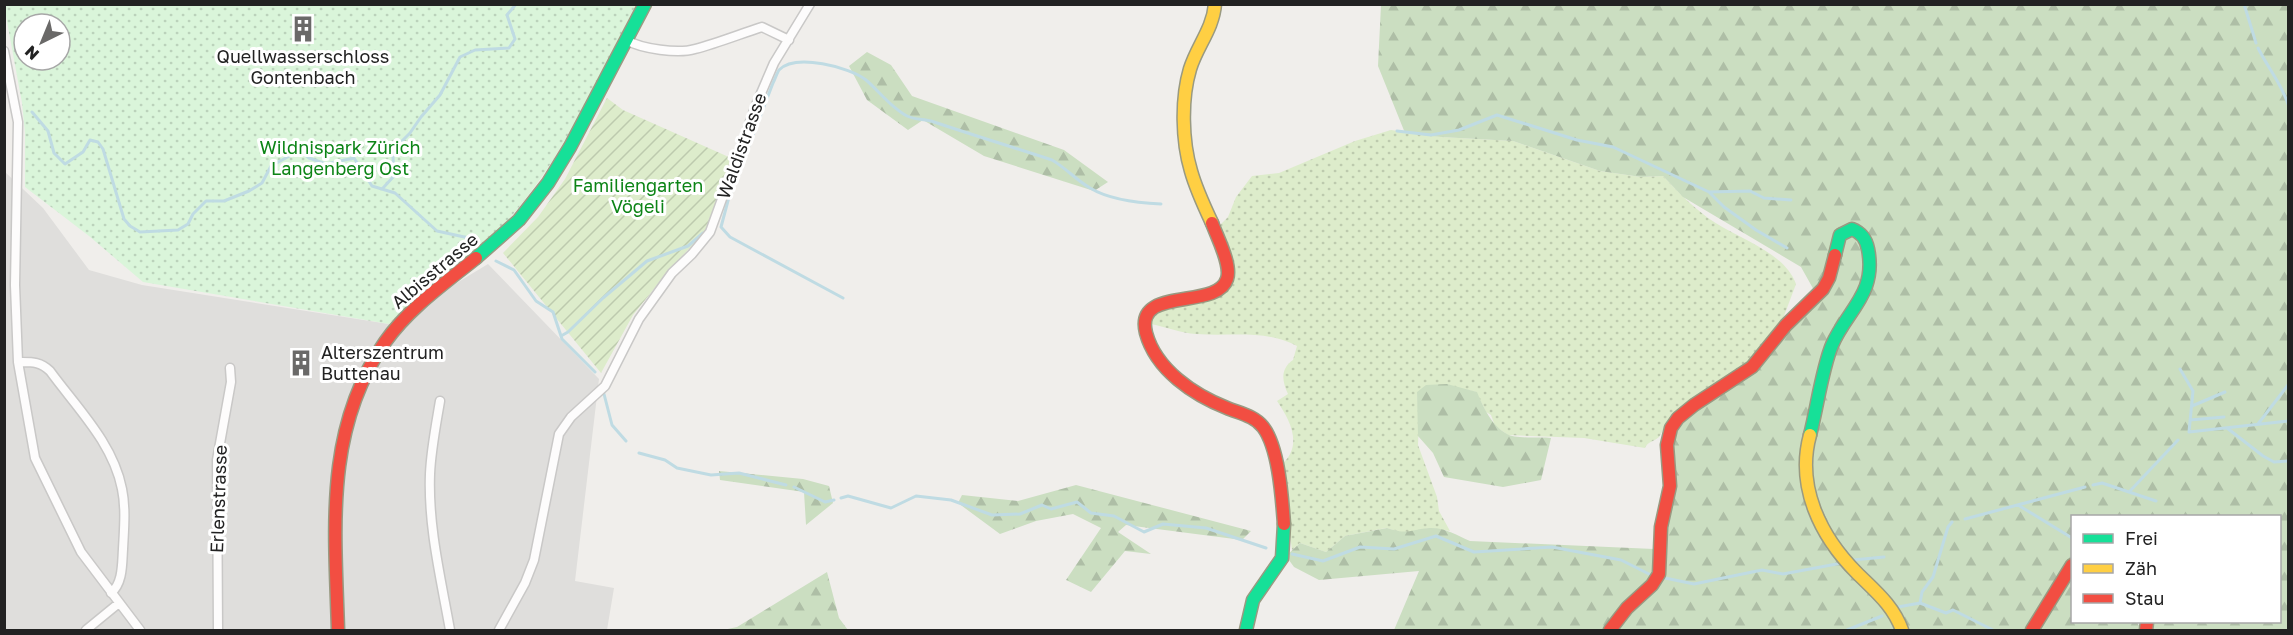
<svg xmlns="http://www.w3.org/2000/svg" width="2293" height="635" font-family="'Golos Text',sans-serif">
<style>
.residential{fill:#dfdedc}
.grass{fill:url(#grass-dots)}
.forest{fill:url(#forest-firs)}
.park{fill:url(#park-dots);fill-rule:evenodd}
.garden{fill:url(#garden-furrows)}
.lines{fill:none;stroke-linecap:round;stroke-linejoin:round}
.stream{stroke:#bfdbe3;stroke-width:3}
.street-casing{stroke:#c9c8c7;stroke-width:11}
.fast-casing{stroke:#999a82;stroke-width:15}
.slow-casing{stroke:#999a82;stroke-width:15}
.jam-casing{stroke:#999a82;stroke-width:15}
.street{stroke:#fdfcfc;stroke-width:8}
.fast{stroke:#16e098;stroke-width:12}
.slow{stroke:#ffcf43;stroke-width:12}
.jam{stroke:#f24e42;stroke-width:12}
.labels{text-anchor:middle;stroke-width:6;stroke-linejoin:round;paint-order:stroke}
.poi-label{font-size:18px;fill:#222;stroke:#fff}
.street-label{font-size:18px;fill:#222;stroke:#fff}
.park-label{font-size:18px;fill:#0c8416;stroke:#fff}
</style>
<defs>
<pattern id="grass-dots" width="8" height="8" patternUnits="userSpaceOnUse" patternTransform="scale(1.5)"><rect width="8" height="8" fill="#ddeccb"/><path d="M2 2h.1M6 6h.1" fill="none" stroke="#bdcaae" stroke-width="1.8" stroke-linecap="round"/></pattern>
<pattern id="forest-firs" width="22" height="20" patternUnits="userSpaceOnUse" patternTransform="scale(1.5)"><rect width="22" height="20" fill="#cbdec1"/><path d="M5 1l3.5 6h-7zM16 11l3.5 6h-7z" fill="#aebea6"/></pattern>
<pattern id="park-dots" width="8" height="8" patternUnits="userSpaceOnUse" patternTransform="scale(1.5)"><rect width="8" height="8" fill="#daf5da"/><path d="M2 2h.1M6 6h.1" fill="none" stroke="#bbd2bb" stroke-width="1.8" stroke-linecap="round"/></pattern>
<pattern id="garden-furrows" width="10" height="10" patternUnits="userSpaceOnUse" patternTransform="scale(1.5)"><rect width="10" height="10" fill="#ddeccb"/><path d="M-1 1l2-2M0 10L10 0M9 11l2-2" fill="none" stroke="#bdcaae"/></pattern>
</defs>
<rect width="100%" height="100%" fill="#f0eeeb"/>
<!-- residential -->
<path class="residential" d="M4,171L43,208L89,270L142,285L389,324L488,264L599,379L575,581L614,588L607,630H5Z"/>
<!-- grass -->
<path class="grass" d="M1391,130L1441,137L1513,141L1600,171L1641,177L1663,176C1677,191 1692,206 1708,218C1736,238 1784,251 1796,284L1781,324L1750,362L1724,380L1720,379C1708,397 1683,404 1668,420C1664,425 1663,432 1659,437C1654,442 1648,441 1645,448L1584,438L1508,435L1495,426L1491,415L1486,412L1476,392L1464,389L1417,392L1419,420L1418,445L1437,497L1439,511L1450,531L1430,528L1404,533L1386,528L1345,536L1326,552L1300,543L1292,550L1281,465C1304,446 1290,420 1277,401L1288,394C1282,381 1280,369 1293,360L1297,346C1265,329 1231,337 1196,334C1181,333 1166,327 1151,324L1155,314L1162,309C1185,305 1242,304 1234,267C1231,254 1223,240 1217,228L1228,217L1236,197L1252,176L1279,173L1355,141Z"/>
<!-- forest -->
<path class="forest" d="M1381,5H2288V630H2152L2153,622H2280V516H2072V557L2068,561L2072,570V622H2137L2141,630H1614L1630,612L1660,585L1664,578V542L1676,474L1674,443L1676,434L1688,416L1755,371L1815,292L1801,267L1683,197L1663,176L1641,177L1600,171L1513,141L1441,137L1405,133L1378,66Z
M867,52L891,65L912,96L1064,150L1108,182L1094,191L984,156L923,120L908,130L867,100L849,66Z
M1447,384L1477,392C1483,407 1492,426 1507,434C1514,439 1541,437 1551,438L1541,480L1503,487L1444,477L1433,453L1418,436L1417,392L1426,385Z
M719,471L803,479L829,486L833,503L806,525L804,492L720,480Z
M1076,485L1251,531L1242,540L1126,525L1118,532L1151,554L1125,551L1091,592L1066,580L1101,528L1073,514L1036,521L1000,534L958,503L962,495L1018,501Z
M1387,528C1409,535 1408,530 1429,528C1444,527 1457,535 1470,541L1654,549C1654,555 1656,562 1654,568C1650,588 1615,608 1604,630H1394L1419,571L1319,580L1294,567L1286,556L1300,543L1326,552L1345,536Z
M827,572L839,618L848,630H723L737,627Z"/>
<!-- park -->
<path class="park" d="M4,5L5,4L636,5C598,77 563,160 507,221C471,259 425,285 389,324L143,282L89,236L25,187V133L22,103ZM24,24H60V60H24Z"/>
<!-- garden -->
<path class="garden" d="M607,98L623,110L731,158L705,232L670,269L633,315L601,373L503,253L538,217L565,179Z"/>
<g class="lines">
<!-- stream -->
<path class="stream" d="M2244,4L2256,43
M2258,48C2268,68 2281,83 2288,104
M32,112L48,131L54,153L65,164L83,152L90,140L98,142L103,149L124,219L130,226L140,232L178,230L188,224L193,214L206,201H224L249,191L262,183L271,166L295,153H303L309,158L326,164L354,158L372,186L395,193L437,231L478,240
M1397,131L1431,135L1459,130L1497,115L1577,140L1613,147L1709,192L1724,207L1756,230L1787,248
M383,188L394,176L393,157L397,146L410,133L421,117L440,95L460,57L475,50L509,48L515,39L507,15L516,4
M1709,192L1750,191L1764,198L1791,200
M496,261L514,270L536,301L553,312L562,339L595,372
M843,298L730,237L721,227L729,197L773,83C775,79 777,73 779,70C795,53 850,67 866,80C879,91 891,108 907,116C915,120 925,119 934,122C973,135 1012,147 1052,160C1066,168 1076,180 1090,188C1110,200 1138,203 1161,204
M561,336L568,332L603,298L647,261L688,246L703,233
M2180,369L2193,391L2189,432L2288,421
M604,394L612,425L626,441
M2192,406L2225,392
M2190,420L2224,417
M2258,424L2288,385
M2227,428L2263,456L2274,462L2288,461
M639,453L665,460L677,468L711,475L739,473L786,485
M2093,485L2102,483L2156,501
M794,487L825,502L834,500
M2130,491L2178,440
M841,498L848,496L891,508L916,496L951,500L992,515L1020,514L1042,505L1051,509L1077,502L1091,513L1114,516L1144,532L1163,524L1206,528L1266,548
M2018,505L2072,538
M1965,519L2085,487
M1292,554L1323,561L1360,547L1394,549L1436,536L1474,552L1552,547L1621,560L1649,574
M1853,560L1884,557
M1665,578L1694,584L1762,570L1783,574L1842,563
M1920,603L1922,592L1933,577L1948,527L1952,522
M1898,607L1920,603L1946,613L1953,610L1993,630
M1847,630L1882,616"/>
<!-- street casing -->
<g class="street-casing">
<path id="street" d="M626,40C642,49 678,54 695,49C718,43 740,34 762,27L789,40
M4,51L18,122L15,285L18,362L35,458L81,552L140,630
M18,362C31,362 40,361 50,371C77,408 113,443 122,489C126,508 124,529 123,549C122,564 123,583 111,593
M440,401C436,425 431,450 430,474C428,527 441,579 450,630
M86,630L119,603
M218,630L217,460L231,382L230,368
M499,630L525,583L534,560L559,434L571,417L605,386L639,319L672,273L692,254L710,232L756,105L774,63L810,4"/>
</g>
<!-- fast casing -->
<g class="fast-casing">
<path id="fast" d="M476,258L519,220L548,183L570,147L645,4
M1810,435C1817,408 1822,369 1832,345C1847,310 1877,294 1868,249C1866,239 1862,233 1852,229L1840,235L1835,255
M1246,630L1253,600L1282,558L1284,524"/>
</g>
<!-- slow casing -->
<g class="slow-casing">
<path id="slow" d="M1212,223C1204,206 1196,189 1191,171C1182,141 1181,99 1190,69C1197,46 1213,29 1215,4
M1810,435C1796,486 1820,536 1857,573C1875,591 1893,605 1902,630"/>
</g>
<!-- jam casing -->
<g class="jam-casing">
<path id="jam" d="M1212,223C1217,237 1232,265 1227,279C1217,311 1134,285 1146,333C1156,370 1194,395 1227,408C1239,413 1255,416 1263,427C1279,448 1282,498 1284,524
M338,630C335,529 324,429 385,342C409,308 445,283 476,258
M1610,630L1627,608L1652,585L1659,574L1661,527L1670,486L1667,445L1671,428L1678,418L1694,405L1752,367L1786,325L1823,289L1829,278L1835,255
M2032,630L2072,565
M2146,630L2147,622"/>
</g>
<!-- street -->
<use href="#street" class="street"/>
<!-- fast -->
<use href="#fast" class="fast"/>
<!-- slow -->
<use href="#slow" class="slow"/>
<!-- jam -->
<use href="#jam" class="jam"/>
</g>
<!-- icons -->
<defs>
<g id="building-bare" transform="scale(2.07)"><path d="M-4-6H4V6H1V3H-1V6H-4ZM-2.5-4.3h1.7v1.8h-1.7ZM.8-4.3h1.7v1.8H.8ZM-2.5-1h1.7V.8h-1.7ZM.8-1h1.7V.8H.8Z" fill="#6a6968" stroke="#fff" stroke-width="2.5" paint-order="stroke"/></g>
</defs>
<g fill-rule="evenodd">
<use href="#building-bare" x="303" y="29"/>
<use href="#building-bare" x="301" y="363"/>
</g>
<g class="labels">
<!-- poi labels -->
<g class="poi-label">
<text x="303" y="63">Quellwasserschloss<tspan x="303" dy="21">Gontenbach</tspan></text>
<text x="321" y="359" text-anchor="start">Alterszentrum<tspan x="321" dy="21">Buttenau</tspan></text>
</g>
<!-- street labels -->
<g class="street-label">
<text transform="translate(742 146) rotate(-70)" y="6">Waldistrasse</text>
<text transform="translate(435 271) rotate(-40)" y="6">Albisstrasse</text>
<text transform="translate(219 499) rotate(-88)" y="6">Erlenstrasse</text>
</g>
<!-- park labels -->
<g class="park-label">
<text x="340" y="154">Wildnispark Zürich<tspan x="340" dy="21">Langenberg Ost</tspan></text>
<text x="638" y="192">Familiengarten<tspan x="638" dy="21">Vögeli</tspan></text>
</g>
</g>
<!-- border -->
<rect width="2293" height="635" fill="none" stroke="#222222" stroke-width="12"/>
<!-- legend -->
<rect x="2071" y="515" width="210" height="108" fill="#ffffff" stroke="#a7a7a7" stroke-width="1.5"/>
<rect x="2083" y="534" width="30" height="9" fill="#16e098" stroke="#a7a7a7" stroke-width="1.5"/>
<text x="2125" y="545" font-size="18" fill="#222222">Frei</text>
<rect x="2083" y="564" width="30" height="9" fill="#ffcf43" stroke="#a7a7a7" stroke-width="1.5"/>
<text x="2125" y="575" font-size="18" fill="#222222">Zäh</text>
<rect x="2083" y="594" width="30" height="9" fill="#f24e42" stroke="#a7a7a7" stroke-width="1.5"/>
<text x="2125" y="605" font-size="18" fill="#222222">Stau</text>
<!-- north arrow -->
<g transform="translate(42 42) rotate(223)"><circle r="28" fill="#ffffff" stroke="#a7a7a7" stroke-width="1.5"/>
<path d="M0-4.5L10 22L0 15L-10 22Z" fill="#6a6968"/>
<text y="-9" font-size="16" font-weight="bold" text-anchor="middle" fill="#222222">N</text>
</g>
</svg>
